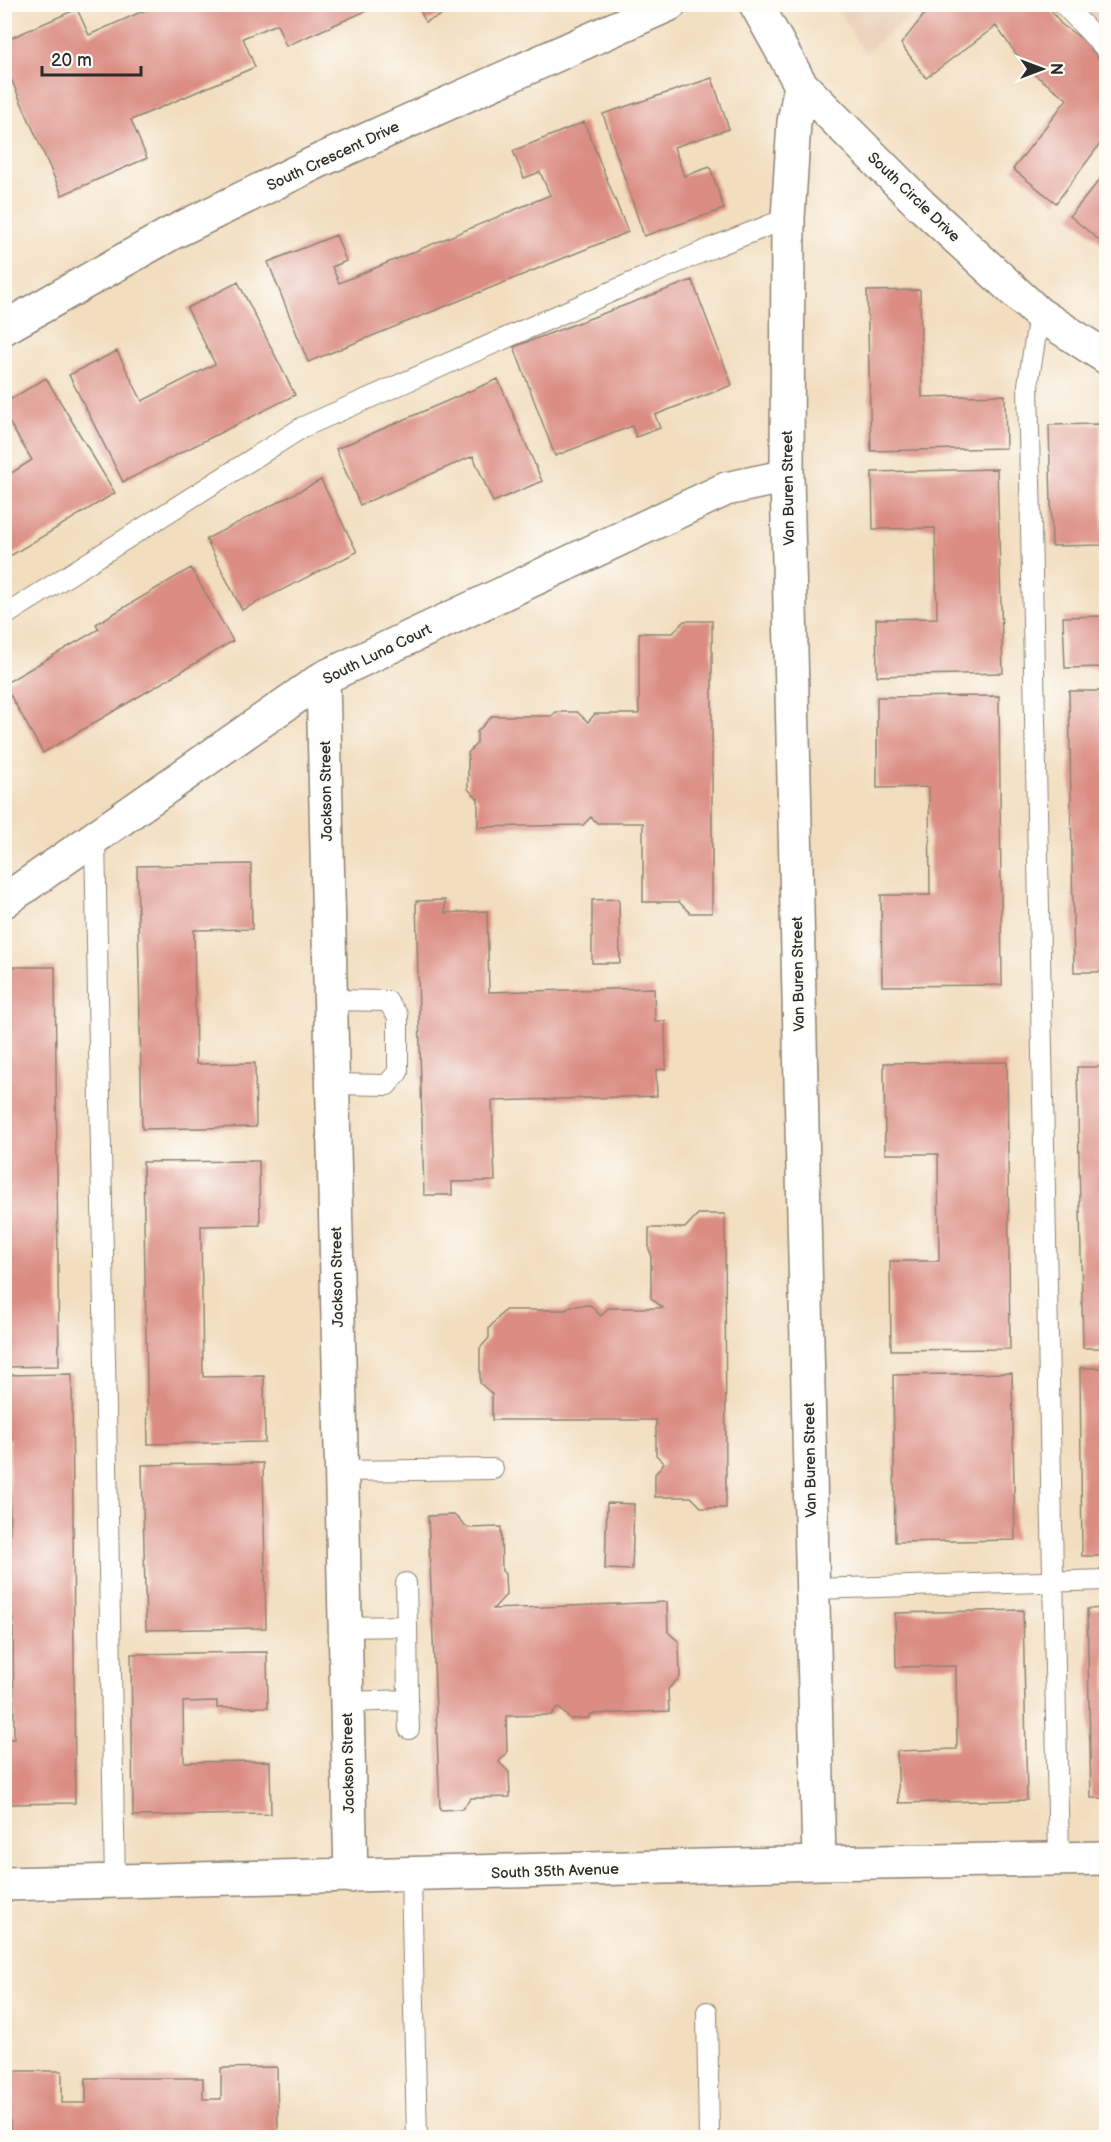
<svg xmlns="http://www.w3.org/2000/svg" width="1111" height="2142" font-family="'Balsamiq Sans',sans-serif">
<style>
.built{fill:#e8ceb6}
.building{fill:#db8d83}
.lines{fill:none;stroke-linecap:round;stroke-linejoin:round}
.service-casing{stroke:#8e8474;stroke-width:22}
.minor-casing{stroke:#8e8474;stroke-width:36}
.service{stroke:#fff;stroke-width:20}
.minor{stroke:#fff;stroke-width:33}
.labels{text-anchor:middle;stroke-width:4.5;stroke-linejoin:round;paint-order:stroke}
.street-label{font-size:15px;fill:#2b2b2b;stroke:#fdfcf7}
</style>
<rect width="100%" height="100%" fill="#fdfcf7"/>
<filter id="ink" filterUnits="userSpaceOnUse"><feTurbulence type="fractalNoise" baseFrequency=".0167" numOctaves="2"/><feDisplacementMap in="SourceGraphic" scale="12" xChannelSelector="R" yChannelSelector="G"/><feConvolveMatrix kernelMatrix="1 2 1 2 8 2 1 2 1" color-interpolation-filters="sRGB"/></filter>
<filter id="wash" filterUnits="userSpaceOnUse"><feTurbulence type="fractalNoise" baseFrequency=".008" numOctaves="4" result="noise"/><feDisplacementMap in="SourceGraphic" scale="24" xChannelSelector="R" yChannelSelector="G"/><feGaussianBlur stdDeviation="1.35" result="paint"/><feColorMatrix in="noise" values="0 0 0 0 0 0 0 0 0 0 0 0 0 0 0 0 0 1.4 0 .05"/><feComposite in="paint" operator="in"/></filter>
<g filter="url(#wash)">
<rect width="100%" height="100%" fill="#f2ddbe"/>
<!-- built -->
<path class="built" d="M834,5H927L864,53Z
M1078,5H1106V29Z"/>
<g id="blocks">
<!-- building -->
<path class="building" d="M159,4H382L286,46L277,24L243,38L255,67L131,120L147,158L62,195L4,63V41L77,9L89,35Z
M938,4H1047L1061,24L1086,42L1106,68V136L1056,203L1013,169L1067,99L1027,69L996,26L926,78L901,44L923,16Z
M418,5H466L425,22Z
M712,78L729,129L674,147L684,176L710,167L724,209L644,236L603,114Z
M584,122L628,232L308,362L268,262L336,235L346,261L332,267L339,283L550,195L540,172L524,178L513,151Z
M1106,172V246L1070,216Z
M692,280L732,385L655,415L660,428L636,437L632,426L555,456L514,347Z
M238,282L295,395L123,482L69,375L117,351L142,401L215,364L187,308Z
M920,290L922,397L1005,395L1006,448L871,451L867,291Z
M46,378L115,493L5,559V477L32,460L4,414V403Z
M498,379L542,481L493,502L473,456L360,505L336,449Z
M1100,424L1103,545L1052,546L1049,425Z
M997,469L1003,673L877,676L876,619L937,618L935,528L873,529L872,472Z
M321,480L357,552L242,610L206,539Z
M191,568L233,641L43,753L4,684L99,629L96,624Z
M1106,616V667L1065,668L1063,617Z
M684,621H712V913H690L679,902H643V823H597L591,817L583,825L478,827V799L468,789V753L477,743V732L492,716H552L556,712H577L588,722L595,714H639V633H673Z
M1069,691H1106V972H1074Z
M999,696L1002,985L882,986L881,895H930L929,787L877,788V697Z
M251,864L252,929L194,930L196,1064L255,1063L256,1127L142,1129L137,866Z
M619,899L620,963H592V900Z
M445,900V913L487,911L489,992L654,988L655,1021H665L666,1069L656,1070L657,1096L492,1101L495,1181L452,1182V1195H424L416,901Z
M4,967H55L59,1366L4,1367Z
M1007,1062L1010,1349L891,1350L890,1261H939L938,1154H885L884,1063Z
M1077,1067H1106V1348H1083Z
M259,1161L260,1225L201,1226L203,1377L264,1376L265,1442L148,1444L143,1162Z
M698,1214H725L726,1508H702L691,1497H655V1474L664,1463L656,1455V1420H492V1394L480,1383V1348L489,1338V1328L505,1310H566L571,1306L590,1305L601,1316L608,1308H663L651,1298V1253L649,1250V1228H685Z
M1080,1368H1106V1556H1082Z
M1012,1373L1015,1540L895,1542L893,1375Z
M72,1374L75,1803L4,1804V1739H14L13,1619H4V1564H10L9,1440H4V1375Z
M263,1463L266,1628L146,1630L142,1465Z
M607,1503L634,1504L632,1570L605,1569Z
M454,1515L468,1528L501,1527L502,1571L505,1574L506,1595L493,1609L667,1602L668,1632L679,1642L680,1677L668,1689L669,1711L591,1714L588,1718L570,1719L558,1707L551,1715L506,1716L507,1753L499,1762L509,1772L510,1797L471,1798L462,1809L440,1810L428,1516Z
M1106,1608V1798H1091L1087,1609Z
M1023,1610L1027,1800L899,1803L897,1751L957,1749L956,1666L896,1667L895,1613Z
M267,1652L268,1707L217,1708V1701L183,1702L184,1762L270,1761L271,1814L133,1816L131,1654Z
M277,2067L278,2138H10V2071H62V2103H86V2078H203V2099H221V2068Z"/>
</g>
</g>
<g filter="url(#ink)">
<use href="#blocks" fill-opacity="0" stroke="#8e8474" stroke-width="1.5"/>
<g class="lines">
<!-- service casing -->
<g class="service-casing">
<path id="service" d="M1063,4L1106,49
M1039,314L1028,385L1059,1859
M4,616L303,427L711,248L788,218
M95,838L115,1882
M332,1000L387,1001L398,1016V1072L387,1085L333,1084
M341,1471L493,1469
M406,1583L407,1626
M813,1589L1106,1580
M345,1627L407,1626L408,1700L347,1702
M408,1700L409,1729
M411,1875L417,2138
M707,2012L709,2138"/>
</g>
<!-- minor casing -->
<g class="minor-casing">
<path id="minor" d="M756,4L801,85L921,205L1039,314L1106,357
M801,85L794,122L788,218L787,476L819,1863
M4,328L170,234L319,161L670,4
M323,678L351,1876
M4,901L323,678L726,489L787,476
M4,1884L819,1863L1106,1858"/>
</g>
<!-- service -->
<use href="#service" class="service"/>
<!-- minor -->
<use href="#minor" class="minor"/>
</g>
</g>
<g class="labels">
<!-- street labels -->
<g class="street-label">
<text transform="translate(333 156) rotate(-25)" y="5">South Crescent Drive</text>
<text transform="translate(914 197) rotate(44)" y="5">South Circle Drive</text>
<text transform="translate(788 488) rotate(-91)" y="5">Van Buren Street</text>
<text transform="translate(377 654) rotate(-26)" y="5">South Luna Court</text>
<text transform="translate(326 791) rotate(-91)" y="5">Jackson Street</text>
<text transform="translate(798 974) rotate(-91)" y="5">Van Buren Street</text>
<text transform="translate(337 1277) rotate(-91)" y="5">Jackson Street</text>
<text transform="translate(810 1460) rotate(-91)" y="5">Van Buren Street</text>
<text transform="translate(348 1763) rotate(-91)" y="5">Jackson Street</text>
<text transform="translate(555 1871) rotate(-2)" y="5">South 35th Avenue</text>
</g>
</g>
<!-- margin -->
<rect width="1111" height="2142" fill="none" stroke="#fdfcf7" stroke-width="24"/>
<!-- north arrow -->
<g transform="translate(1042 69) rotate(90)" stroke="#fdfcf7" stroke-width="4.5" paint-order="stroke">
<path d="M0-4.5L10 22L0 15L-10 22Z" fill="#2b2b2b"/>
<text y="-9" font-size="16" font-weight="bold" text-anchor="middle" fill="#2b2b2b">N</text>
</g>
<!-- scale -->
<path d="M42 66v9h99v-9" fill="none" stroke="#2b2b2b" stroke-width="3"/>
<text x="51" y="66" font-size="18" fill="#2b2b2b" stroke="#fdfcf7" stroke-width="4.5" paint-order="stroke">20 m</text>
</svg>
